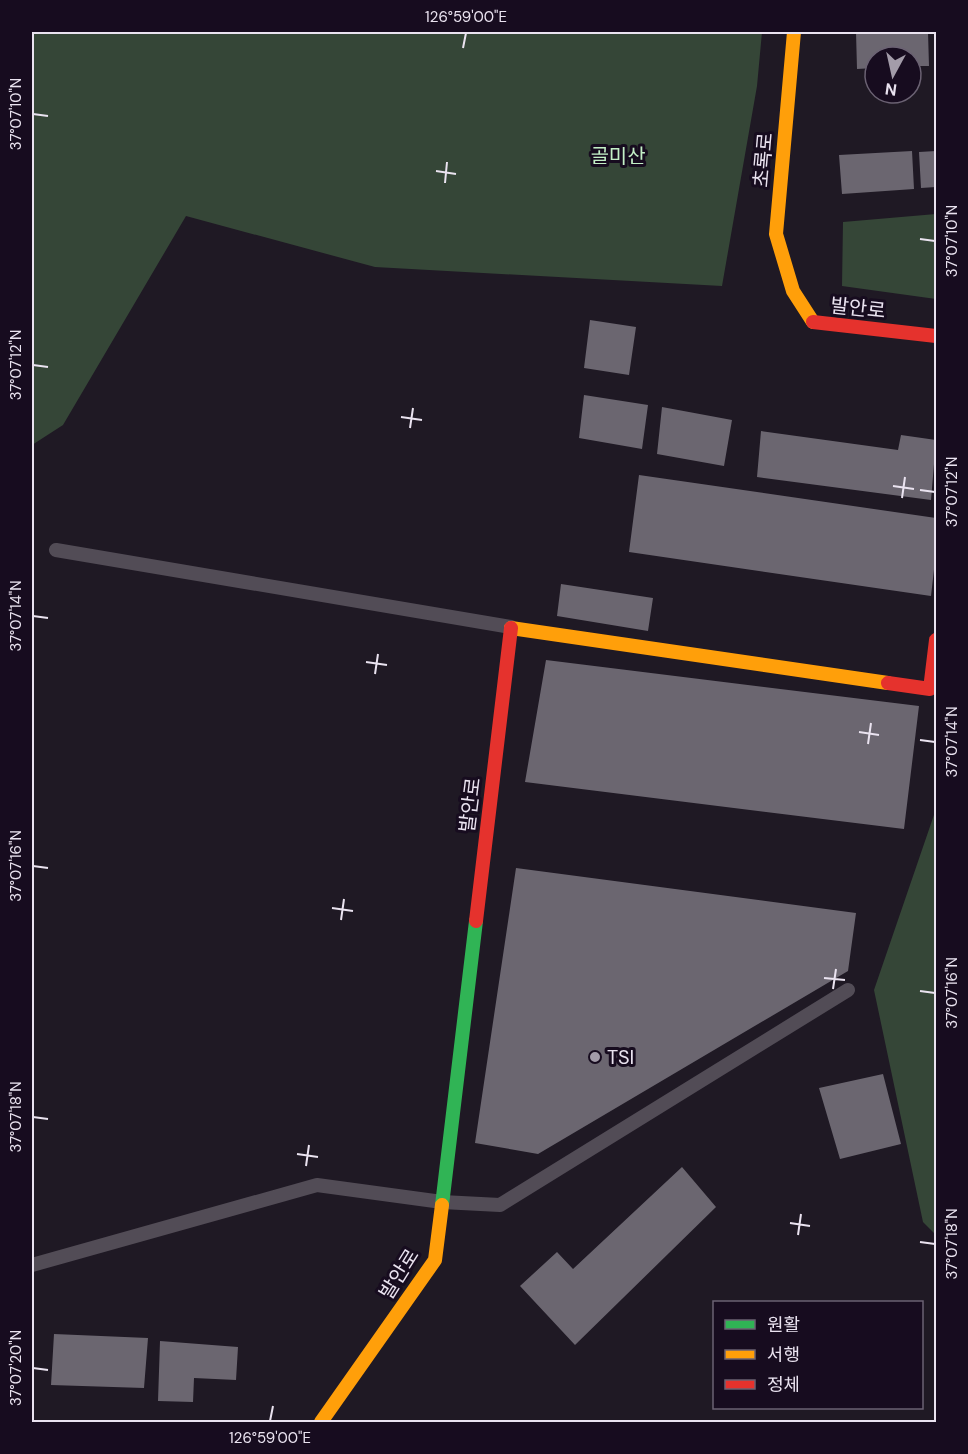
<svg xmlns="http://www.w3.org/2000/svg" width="968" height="1454" font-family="'DM Sans','Noto Sans KR',sans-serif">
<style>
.forest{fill:#354637}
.building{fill:#6b6670}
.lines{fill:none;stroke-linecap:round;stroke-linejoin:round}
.lane{stroke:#524c56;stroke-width:14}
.fast{stroke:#30b455;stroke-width:14}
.slow{stroke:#ff9f0a;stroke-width:14}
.jam{stroke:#e5322d;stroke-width:14}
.ticks{fill:none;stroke:#eae3f0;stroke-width:2}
.poi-dot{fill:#a39ca9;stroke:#170c1f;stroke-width:2}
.labels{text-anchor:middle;stroke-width:6;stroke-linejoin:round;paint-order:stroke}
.park-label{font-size:20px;fill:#c3efc6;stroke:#170c1f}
.street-label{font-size:20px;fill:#eae3f0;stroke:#170c1f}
.poi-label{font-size:20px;fill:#eae3f0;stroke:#170c1f;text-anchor:start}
.neatline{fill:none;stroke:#eae3f0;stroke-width:2}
.ticks-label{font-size:15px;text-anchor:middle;fill:#eae3f0}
</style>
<rect width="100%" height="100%" fill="#1f1924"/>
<!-- forest -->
<path class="forest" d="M32,32H762L757,86L722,286L375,267L186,216L63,425L32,445Z
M936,214V299L842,286L843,222Z
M936,809V1235L923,1222L874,990Z"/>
<!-- building -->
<path class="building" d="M856,32H928L929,66H911V57H875V68L857,69Z
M912,151L914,189L842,194L839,155Z
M936,151V187L921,188L919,152Z
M590,320L636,327L629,375L584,368Z
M584,395L648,405L642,449L579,438Z
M662,407L732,420L724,466L657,454Z
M761,431L898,450L901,435L936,440L931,500L757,477Z
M639,475L936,518V552L931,596L629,552Z
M561,584L653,598L648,631L557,616Z
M546,660L919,706L904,829L525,782Z
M516,868L856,913L848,971L538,1154L475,1143Z
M883,1074L901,1144L840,1159L819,1088Z
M682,1167L716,1207L575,1345L520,1286L557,1252L573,1269Z
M54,1334L148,1338L144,1388L51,1385Z
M160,1341L238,1347L236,1380L194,1378L193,1402L158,1401Z"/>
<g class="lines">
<!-- lane -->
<path class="lane" d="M56,550L511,627
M32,1265L317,1185L442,1202L500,1205L848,990"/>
<!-- fast -->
<path class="fast" d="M442,1205L476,921"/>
<!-- slow -->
<path class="slow" d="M794,32L776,234L793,291L813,322
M511,628L888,683
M321,1422L435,1260L442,1205"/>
<!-- jam -->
<path class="jam" d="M813,322L936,336
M888,683L930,689L936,640
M476,921L511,628"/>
</g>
<!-- ticks -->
<path class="ticks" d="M463,48L466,33M33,114L48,116M436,171L456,174M445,183L447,162M920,239L935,241M33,365L48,367M401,417L422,420M410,428L413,408M893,486L914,489M920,490L935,492M902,498L905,477M33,616L48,618M366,662L387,665M375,674L378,654M859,732L879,735M920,740L935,742M868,744L871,723M33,866L48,868M332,908L353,911M341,920L344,899M824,978L845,980M833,989L836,969M920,991L935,993M33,1117L48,1119M297,1154L318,1157M306,1166L309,1145M790,1223L810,1226M798,1235L801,1214M920,1242L935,1244M33,1368L48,1370M270,1421L273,1406"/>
<!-- markers -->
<circle class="poi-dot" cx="595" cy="1057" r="6"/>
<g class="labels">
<!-- park labels -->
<g class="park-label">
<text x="618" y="163">골미산</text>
</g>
<!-- street labels -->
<g class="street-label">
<text transform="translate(763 160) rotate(-85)" y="7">초록로</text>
<text transform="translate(858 308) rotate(6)" y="7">발안로</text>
<text transform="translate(470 805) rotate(-83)" y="7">발안로</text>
<text transform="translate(399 1274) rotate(-58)" y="7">발안로</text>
</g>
<!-- poi labels -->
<g class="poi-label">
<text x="607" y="1064">TSI</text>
</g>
</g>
<!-- border -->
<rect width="968" height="1454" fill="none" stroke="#170c1f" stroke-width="66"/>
<!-- legend -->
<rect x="713" y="1301" width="210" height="108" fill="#170c1f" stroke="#6b6273" stroke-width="1.5"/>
<rect x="725" y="1320" width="30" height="9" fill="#30b455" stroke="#6b6273" stroke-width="1.5"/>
<text x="767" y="1331" font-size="18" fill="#eae3f0">원활</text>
<rect x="725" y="1350" width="30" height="9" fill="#ff9f0a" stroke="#6b6273" stroke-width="1.5"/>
<text x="767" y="1361" font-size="18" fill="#eae3f0">서행</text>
<rect x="725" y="1380" width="30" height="9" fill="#e5322d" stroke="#6b6273" stroke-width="1.5"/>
<text x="767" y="1391" font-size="18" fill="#eae3f0">정체</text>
<!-- north arrow -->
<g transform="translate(893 75) rotate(188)"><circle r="28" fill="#170c1f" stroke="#6b6273" stroke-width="1.5"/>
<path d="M0-4.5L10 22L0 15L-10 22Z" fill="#a39ca9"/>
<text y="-9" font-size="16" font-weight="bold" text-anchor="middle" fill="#eae3f0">N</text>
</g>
<rect x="33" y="33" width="902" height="1388" class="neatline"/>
<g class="ticks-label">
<text x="466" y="22">126°59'00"E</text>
<text transform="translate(16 114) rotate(-90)" y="5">37°07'10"N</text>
<text transform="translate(952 241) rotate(-90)" y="5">37°07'10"N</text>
<text transform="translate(16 365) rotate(-90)" y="5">37°07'12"N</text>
<text transform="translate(952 492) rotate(-90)" y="5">37°07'12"N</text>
<text transform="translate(16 616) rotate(-90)" y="5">37°07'14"N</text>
<text transform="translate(952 742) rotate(-90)" y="5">37°07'14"N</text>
<text transform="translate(16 866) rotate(-90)" y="5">37°07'16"N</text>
<text transform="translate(952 993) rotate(-90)" y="5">37°07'16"N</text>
<text transform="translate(16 1117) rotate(-90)" y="5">37°07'18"N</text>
<text transform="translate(952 1244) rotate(-90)" y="5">37°07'18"N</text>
<text transform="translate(16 1368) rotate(-90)" y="5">37°07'20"N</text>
<text x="270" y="1443">126°59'00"E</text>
</g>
</svg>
